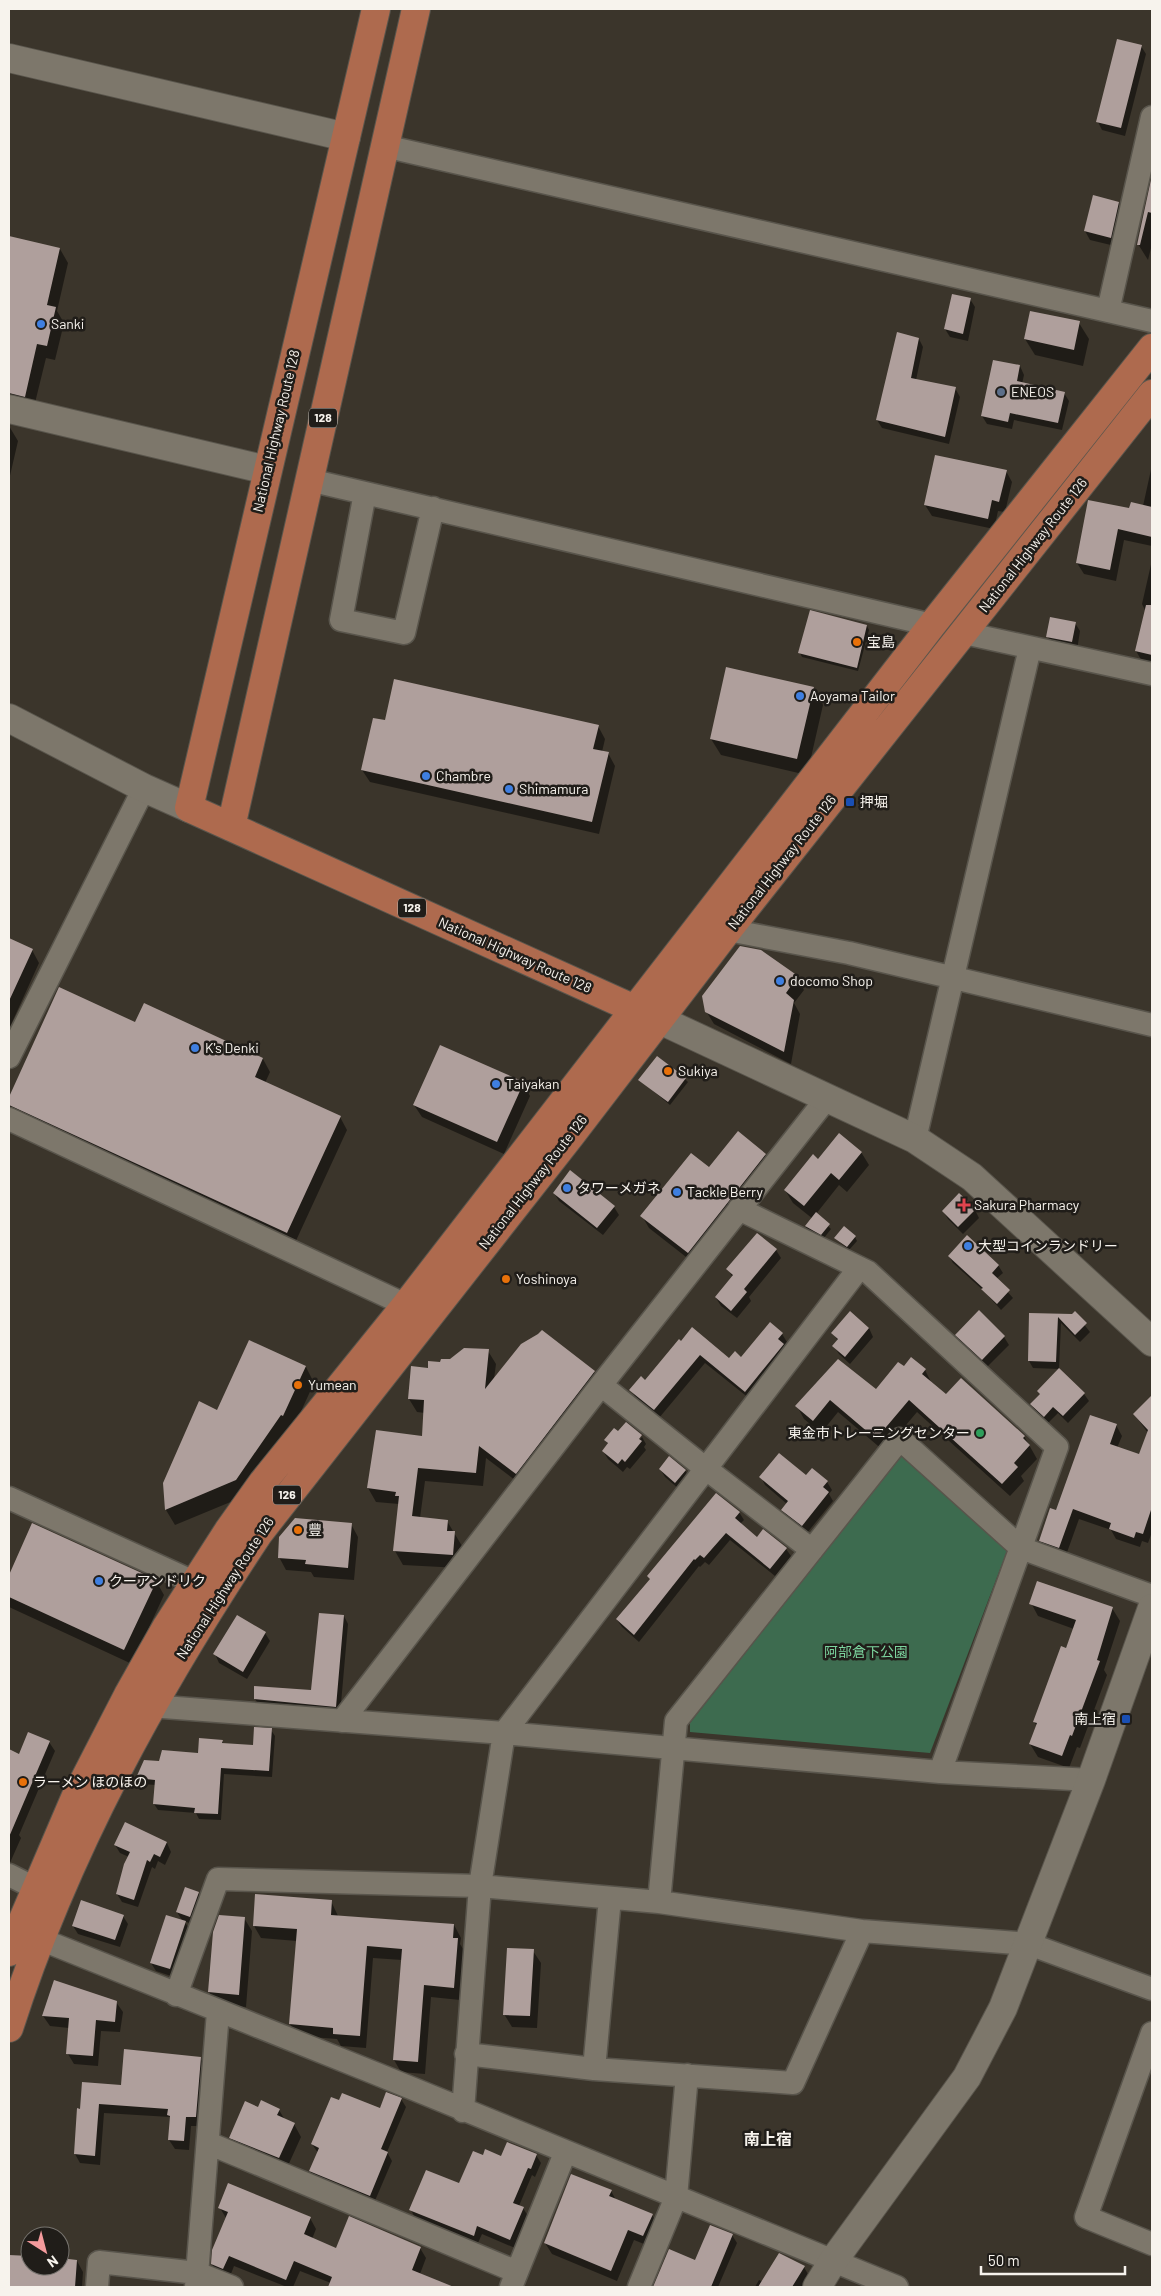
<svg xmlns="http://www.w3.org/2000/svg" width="1161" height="2296" font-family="Barlow,'Noto Sans JP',sans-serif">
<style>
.green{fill:#3d6b4f}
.shadow{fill:#0007}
.building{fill:#af9f9c}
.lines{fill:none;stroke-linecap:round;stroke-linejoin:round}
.minor-casing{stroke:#59554c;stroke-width:25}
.tertiary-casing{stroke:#59554c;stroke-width:30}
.trunk-casing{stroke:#59554c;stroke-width:30}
.minor{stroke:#7d776b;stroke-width:22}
.tertiary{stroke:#7d776b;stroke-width:28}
.trunk{stroke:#ae6a4e;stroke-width:28}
.shop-dot{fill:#3f7fe0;stroke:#201d19;stroke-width:2}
.service-dot{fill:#5c6f8a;stroke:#201d19;stroke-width:2}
.food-dot{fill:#e8710a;stroke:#201d19;stroke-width:2}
.transit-dot{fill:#1a4fb4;stroke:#201d19;stroke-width:2}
.health-dot{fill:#e0444e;stroke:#201d19;stroke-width:2}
.leisure-dot{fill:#2e9e5b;stroke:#201d19;stroke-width:2}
.labels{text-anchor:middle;stroke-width:5;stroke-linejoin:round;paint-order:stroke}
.shield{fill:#201d19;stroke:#b6b3ad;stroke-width:1}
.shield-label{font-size:12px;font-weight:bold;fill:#f7f3ed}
.poi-label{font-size:14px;fill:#f7f3ed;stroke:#201d19;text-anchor:start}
.street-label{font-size:14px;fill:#f7f3ed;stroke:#201d19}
.park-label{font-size:14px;fill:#7cd59f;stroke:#201d19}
.quarter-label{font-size:16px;font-weight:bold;fill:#f7f3ed;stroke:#201d19}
</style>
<rect width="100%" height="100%" fill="#3b352b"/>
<!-- green -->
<path class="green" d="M901,1456L1007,1551L930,1753L690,1732V1723Z"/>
<!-- shadow -->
<path class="shadow" d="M1141,46L1146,54L1125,136L1102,130L1098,122Z
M1152,181V244L1148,260L1138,244Z
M1094,197L1119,203L1123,211L1115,246L1090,240L1085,231Z
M9,237L60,249L68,263L57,311L64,323L55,360L46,358L33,411H9Z
M970,299L975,307L968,341L950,337L945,329Z
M1079,323L1089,339L1083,366L1035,355L1025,339Z
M919,339L923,347L916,380L955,388L960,397L949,444L882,428L877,420Z
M1020,366L1024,375L1022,384L1064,393L1069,401L1062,430L1014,420L1012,429L987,424L982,416Z
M9,426L18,441L9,480Z
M1152,465V546L1124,540L1116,581L1084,574L1077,563L1130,509L1143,506Z
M1006,471L1012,482L1005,512L998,511L994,529L932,516L925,505Z
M1152,560V665L1143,663L1136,651L1146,612L1142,604Z
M1075,623L1080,631L1077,650L1052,645L1048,637Z
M867,626L869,630L858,671L802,657L800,653Z
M813,688L823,705L807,775L721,755L711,739Z
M386,722L598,726L605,739L602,752L608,753L615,766L599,834L370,782L362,770Z
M9,940L32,950L39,963L9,1029Z
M797,977L804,990L794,1003L800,1014L791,1064L714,1024L706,1011Z
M60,989L136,1023L144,1005L263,1059L270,1072L265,1083L340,1117L347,1130L294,1245L14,1116L9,1107V1100Z
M685,1079L688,1082L670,1105L640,1080Z
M523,1083L530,1096L504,1154L422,1117L414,1105Z
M861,1152L869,1165L847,1192L839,1185L816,1214L831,1229L824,1238L808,1230L806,1227L813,1219L793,1203L785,1190L818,1160Z
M765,1155L772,1166L695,1264L649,1228L642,1216L709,1169Z
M554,1193L614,1207L619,1215L603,1235L559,1201Z
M975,1210L979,1218L963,1234L948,1219L943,1211Z
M855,1237L857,1241L849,1250L835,1238Z
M776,1250L781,1258L749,1297L751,1301L737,1318L721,1306L716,1298L733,1278L728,1269Z
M949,1256L998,1265L1003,1273L996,1279L1013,1298L1001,1310L984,1291L953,1263Z
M1075,1313L1090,1332L1080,1342L1061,1323L1059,1369L1033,1368L1029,1361L1031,1314L1072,1316Z
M869,1328L873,1337L850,1364L839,1354L834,1346L838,1341L833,1333Z
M782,1334L787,1342L784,1346L788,1353L750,1399L705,1363L659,1418L636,1398L631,1390L646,1382L679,1341L730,1359L741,1358Z
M957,1335L1004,1337L1009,1345L987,1367L961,1343Z
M250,1342L306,1367L314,1383L292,1431L245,1496L175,1525L166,1510L165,1483L218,1411Z
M488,1351L496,1364L494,1379L594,1372L602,1385L524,1487L486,1458L483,1486L425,1481L420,1518L447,1521L462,1546L460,1568L403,1565L395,1551L399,1504L376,1502L368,1488L423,1437L425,1413L417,1412L409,1399L429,1369L450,1360Z
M904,1368L925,1370L932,1384L946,1396L1024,1436L1037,1459L1021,1476L1024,1481L1010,1496L917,1412L884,1451L838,1412L821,1433L804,1419L797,1406L876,1391Z
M1059,1370L1084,1394L1089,1401L1068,1423L1058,1413L1048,1423L1036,1412L1032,1405Z
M1152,1397V1532L1148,1543L1142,1541L1140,1547L1116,1539L1111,1530L1079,1519L1065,1558L1046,1551L1040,1540L1057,1512L1116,1425L1122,1436L1117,1448L1140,1456L1148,1433L1134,1414Z
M618,1433L641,1436L636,1444L642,1437L646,1444L644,1447L646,1450L630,1469L627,1467L623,1472L608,1459L603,1451L608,1445L606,1440Z
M660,1469L685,1470L690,1479L680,1490L665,1477Z
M761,1477H806L827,1482L832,1490L829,1494L833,1501L807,1533L787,1518L782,1510L787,1504L765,1485Z
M739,1512L744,1520L740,1524L757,1539L786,1549L791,1556L775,1576L730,1540L709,1565L705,1562L700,1567L699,1566L639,1642L622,1627L617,1620Z
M351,1524L358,1537L354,1580L314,1577L311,1572L286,1570L279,1557Z
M33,1525L156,1581L164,1595L132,1664L9,1607V1578Z
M1031,1603L1112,1608L1120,1621L1104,1670L1107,1675L1080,1748L1077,1747L1069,1768L1038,1757L1030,1744L1037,1726L1034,1722L1074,1629L1038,1616Z
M344,1616L348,1624L340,1715L260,1707L255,1699L256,1688L312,1691Z
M265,1633L270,1641L247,1679L219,1663L215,1654Z
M271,1730L275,1736L272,1777L224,1774L221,1820L199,1819L196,1813L158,1810L154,1804L156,1785L141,1784L138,1778L145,1762H160L200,1754L222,1741L224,1744L254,1746Z
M49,1742L55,1751L19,1835L21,1838L9,1865V1751L20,1755Z
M125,1824L167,1843L171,1852L165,1865L158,1861L155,1869L152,1867L138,1907L122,1902L117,1894L129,1857L120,1853L115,1845Z
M198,1893L203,1901L195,1925L184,1921L190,1930L174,1977L156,1971L151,1963L183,1922L177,1912Z
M331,1901L338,1916L454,1925L461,1938L460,1944L465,1952L460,2000L431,1997L425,2074L401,2072L394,2060L402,1960L373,1958L366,2048L341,2046L337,2039L298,2036L290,2024L297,1941L261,1938L254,1926Z
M123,1916L128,1924L120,1947L78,1934L73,1926Z
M244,1918L252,1931L246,2007L216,2004L209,1992Z
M533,1951L541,1963L537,2028L512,2027L504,2014Z
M116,2002L123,2012L120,2032L101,2031L98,2066L74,2064L68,2054L69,2028L50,2026L43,2016Z
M200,2058L206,2067L201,2126H191L189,2150L175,2149L169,2140L170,2117L104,2113L100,2165L80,2163L75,2154L78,2110L122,2086Z
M401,2099L406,2107L387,2152L392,2161L374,2203L315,2179L310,2171L318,2153L312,2144Z
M258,2109L279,2110L285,2120L294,2124L301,2137L286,2170L238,2150L231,2138Z
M536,2155L541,2163L535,2177L532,2175L519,2206L523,2208L528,2216L515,2248L482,2234L478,2243L415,2218L411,2210L459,2185L484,2157Z
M611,2191L616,2200L652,2215L658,2225L649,2246L634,2240L617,2281L552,2254L545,2243Z
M220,2208L310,2218L316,2229L312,2239L337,2249L420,2248L426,2258L420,2274L441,2283L444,2287H329L331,2283L300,2271L293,2287H287L234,2266L229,2279L218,2275L212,2264L226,2218Z
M732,2235L737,2243L718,2287H654L670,2251L696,2262Z
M9,2256L30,2257V2266H60V2260L77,2261L83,2272L82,2287H9Z
M804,2267L810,2278L804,2287H755L759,2280L763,2282Z"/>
<!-- building -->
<path class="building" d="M1117,39L1142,45L1121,128L1096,122Z
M1152,175V213L1148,212L1140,245H1137Z
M1093,195L1119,202L1111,238L1084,231Z
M9,236L60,248L47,305L56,307L47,346L37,344L25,397L9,393Z
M952,294L971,298L963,334L944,329Z
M1030,311L1080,321L1074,350L1024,339Z
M897,332L919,338L911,378L956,387L945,437L876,420Z
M993,360L1020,365L1017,381L1065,392L1058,423L1010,413L1008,422L981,416Z
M935,455L1007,470L999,502L992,500L988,519L924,505Z
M1088,500L1129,508L1131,502L1152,507V537L1118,529L1110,570L1076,563Z
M1146,605H1152V655L1135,651Z
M810,610L867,625L857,668L798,653Z
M1050,617L1076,622L1072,642L1046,637Z
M726,667L814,687L797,759L710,739Z
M394,679L599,725L593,749L609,752L592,822L361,770L373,718L385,720Z
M9,938L33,949L9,1001Z
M740,946L761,950L798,976L786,993L794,1000L784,1052L705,1012L702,996Z
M59,987L135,1022L144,1003L263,1058L255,1077L341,1116L287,1233L9,1105V1097Z
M440,1045L524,1082L497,1142L413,1105Z
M657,1056L686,1078L668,1102L638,1080Z
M738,1131L766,1154L688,1253L640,1216L691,1153L709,1167Z
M839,1133L862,1152L839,1180L831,1173L804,1206L784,1190L813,1154L818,1159Z
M570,1170L615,1206L597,1228L553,1193Z
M959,1193L976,1209L958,1227L942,1211Z
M816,1212L830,1224L821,1235L805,1226Z
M844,1226L856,1236L847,1247L834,1238Z
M757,1233L777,1249L744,1289L747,1292L731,1311L715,1297L733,1275L726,1269Z
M967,1235L999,1265L992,1273L1010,1290L997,1304L981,1289L983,1288L948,1256Z
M979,1310L1005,1336L982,1360L955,1335Z
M850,1311L869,1328L845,1357L832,1346L838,1339L831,1333Z
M1075,1311L1087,1323L1075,1335L1058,1317L1056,1362L1028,1361L1029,1313L1072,1314Z
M770,1322L783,1333L778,1339L784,1344L745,1392L700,1355L654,1410L629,1390L641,1376L645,1380L679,1339L681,1341L692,1327L729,1358L735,1351L741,1357Z
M542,1330L595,1371L516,1474L479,1446L476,1473L418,1468L412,1516L448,1520L447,1531H455L453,1555L393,1551L399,1496H395L396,1492L367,1488L376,1430L422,1436L424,1400L408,1399L411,1366L428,1368V1361L440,1362L441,1359H450L464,1348L489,1349L485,1389L521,1344L538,1334Z
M249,1340L306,1366L283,1416L281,1415L236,1480L165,1510L163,1483L199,1401L217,1410Z
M911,1357L926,1369L922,1374L946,1394L961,1378L1025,1436L1023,1438L1030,1445L1014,1463L1018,1467L1002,1484L909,1400L876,1439L830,1400L813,1421L795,1406L838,1359L876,1389L898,1362L904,1366Z
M1059,1368L1085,1393L1063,1416L1053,1407L1044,1417L1030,1404L1040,1394L1037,1391Z
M1152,1395V1507L1143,1534L1136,1532L1134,1538L1109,1529L1111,1523L1073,1509L1059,1548L1039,1541L1050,1508L1056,1510L1090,1415L1117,1424L1110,1444L1139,1454L1148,1430L1133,1414Z
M626,1422L642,1435L639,1439L642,1441L625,1462L622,1459L618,1464L602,1451L608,1443L604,1440L614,1428L618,1431Z
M779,1453L806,1475L812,1468L828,1481L823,1487L829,1492L802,1526L781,1510L788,1501L759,1477Z
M669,1456L686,1470L675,1483L659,1469Z
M716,1493L740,1512L735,1518L757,1537L763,1529L787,1548L770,1569L726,1533L704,1558L700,1555L695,1560L694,1559L634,1635L616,1619L650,1579L647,1576Z
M295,1518L352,1523L348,1568L305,1564L306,1560L278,1558L279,1537Z
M32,1523L157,1580L124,1650L9,1597V1575Z
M1037,1581L1113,1607L1097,1660L1100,1661L1072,1736L1070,1735L1062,1756L1029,1744L1037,1723L1033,1722L1061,1646L1066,1648L1076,1620L1029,1604Z
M319,1613L344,1615L336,1707L254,1699V1686L311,1690Z
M237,1615L266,1632L243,1672L213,1654Z
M254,1727L272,1728L269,1771L221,1768L218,1814L194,1813L195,1808L153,1804L155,1780L136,1778L144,1760L159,1761L162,1750L198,1753L199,1738L223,1740L222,1743L253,1745Z
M28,1732L50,1741L9,1837V1749L19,1754Z
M125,1822L167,1842L160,1857L154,1854L150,1862L147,1860L134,1900L116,1894L124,1864L130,1852L114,1845Z
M185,1887L199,1892L190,1917L176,1912Z
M255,1894L332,1900L331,1915L454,1924L453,1938H458L454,1988L424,1985L418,2062L393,2060L402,1949L367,1946L360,2036L333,2034V2028L289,2024L297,1929L253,1926Z
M81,1900L124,1915L115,1940L72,1926Z
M166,1915L186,1921L170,1969L150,1963Z
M219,1915L245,1917L239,1995L208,1992L213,1932Z
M507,1948L534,1949L530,2016L503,2015Z
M54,1980L117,2001L115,2022L96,2020L93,2056L66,2054L69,2018L42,2016Z
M124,2049L201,2057L196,2117H186L184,2141L168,2140L170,2116L167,2115L168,2109L99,2104L95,2156L74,2154L77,2108L80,2109L82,2082L121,2085Z
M386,2092L402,2098L381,2149L388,2152L370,2196L309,2171L319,2148L311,2144L331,2097L339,2100L342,2093L380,2108Z
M261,2100L280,2109L277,2115L295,2123L279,2158L229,2138L245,2101L258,2107Z
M507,2142L537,2154L531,2169L528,2168L513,2203L524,2207L510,2240L477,2226L474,2236L409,2210L426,2170L459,2183L473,2151L483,2155L485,2149L501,2156Z
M571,2174L612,2190L609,2196L653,2214L643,2236L628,2230L611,2271L544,2243Z
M228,2183L311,2217L304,2234L336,2248L349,2216L421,2247L412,2270L454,2287H328L332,2277L294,2261L286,2280L229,2256L223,2269L211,2264L212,2250L228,2212L218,2208Z
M710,2225L733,2234L711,2287H653L669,2249L695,2260Z
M779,2253L805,2266L792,2287H758Z
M9,2255L30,2256V2266H60V2258L77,2260L75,2287H9Z"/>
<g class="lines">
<!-- minor casing -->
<g class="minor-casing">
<path id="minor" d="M384,146L1152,321
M1108,311L1152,117
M309,480L932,625
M365,493L341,620L404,633L433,508
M964,633L1152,674
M728,930L849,953L1152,1025
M9,1057L144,788
M9,1119L406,1305
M915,1139L1030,648
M739,1209L868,1272L1057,1447L940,1772
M601,1385L705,1468L812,1550
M9,1498L196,1583
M150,1706L504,1733L940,1772L1091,1780
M342,1721L601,1385L827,1098
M9,1875L35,1888
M659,1902L676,1721L900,1439L1021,1548L1152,1596
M40,1939L377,2074L897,2287
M176,1995L218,1879L480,1886L659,1902L862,1931L1029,1944L1152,1989
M1152,2033L1086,2217L1152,2244
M466,2054L594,2069L793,2083L862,1931
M594,2069L610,1898
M463,2111L480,1886L504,1733L859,1268
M208,2143L517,2272
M97,2287L99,2262L197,2273L232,2287
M196,2287L218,2012
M511,2287L565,2153
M639,2287L676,2197L687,2075"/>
</g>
<!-- tertiary casing -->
<g class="tertiary-casing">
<path id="tertiary" d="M9,58L346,137
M9,409L267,470
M9,718L144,788L189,808
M660,1020L915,1139L972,1177L1152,1342
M817,2287L833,2261L967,2077L1003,2008L1091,1780L1152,1608"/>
</g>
<!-- trunk casing -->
<g class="trunk-casing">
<path id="trunk" d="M376,9L189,808L650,1016
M231,827L416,9
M9,1952L75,1798L128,1695L167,1626L228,1531L263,1482L406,1305L932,625L1152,348
M9,2028C66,1850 156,1688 259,1533L571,1135L728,930L1152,394"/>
</g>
<!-- minor -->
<use href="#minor" class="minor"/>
<!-- tertiary -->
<use href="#tertiary" class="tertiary"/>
<!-- trunk -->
<use href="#trunk" class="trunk"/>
</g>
<!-- markers -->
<g class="shop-dot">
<circle cx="41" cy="324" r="5"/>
<circle cx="800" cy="696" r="5"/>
<circle cx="426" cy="776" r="5"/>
<circle cx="509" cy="789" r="5"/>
<circle cx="780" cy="981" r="5"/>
<circle cx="195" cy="1048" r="5"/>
<circle cx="496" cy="1084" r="5"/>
<circle cx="567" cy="1188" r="5"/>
<circle cx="677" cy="1192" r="5"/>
<circle cx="968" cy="1246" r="5"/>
<circle cx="99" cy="1581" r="5"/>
</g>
<circle class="service-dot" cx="1001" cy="392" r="5"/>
<g class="food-dot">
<circle cx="857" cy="642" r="5"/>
<circle cx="668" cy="1071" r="5"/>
<circle cx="506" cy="1279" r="5"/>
<circle cx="298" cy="1385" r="5"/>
<circle cx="298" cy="1530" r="5"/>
<circle cx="23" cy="1782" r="5"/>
</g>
<g class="transit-dot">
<rect x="845" y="797" width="10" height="10" rx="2.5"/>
<rect x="1121" y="1714" width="10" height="10" rx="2.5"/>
</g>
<path class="health-dot" d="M961.5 1197.5h5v5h5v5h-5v5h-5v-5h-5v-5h5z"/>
<circle class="leisure-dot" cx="980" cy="1433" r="5"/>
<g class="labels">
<!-- shield labels -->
<g class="shield">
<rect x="309" y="408.5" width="28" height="19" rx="4"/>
<rect x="398" y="898.5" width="28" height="19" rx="4"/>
<rect x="273" y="1485.5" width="28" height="19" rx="4"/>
</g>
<g class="shield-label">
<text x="323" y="422">128</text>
<text x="412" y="912">128</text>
<text x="287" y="1499">126</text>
</g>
<!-- poi labels -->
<g class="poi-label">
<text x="51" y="329">Sanki</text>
<text x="1011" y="397">ENEOS</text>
<text x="867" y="647">宝島</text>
<text x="810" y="701">Aoyama Tailor</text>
<text x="436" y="781">Chambre</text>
<text x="519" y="794">Shimamura</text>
<text x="860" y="807">押堀</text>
<text x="790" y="986">docomo Shop</text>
<text x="205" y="1053">K's Denki</text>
<text x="678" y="1076">Sukiya</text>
<text x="506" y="1089">Taiyakan</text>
<text x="577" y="1193">タワーメガネ</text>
<text x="687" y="1197">Tackle Berry</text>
<text x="974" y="1210">Sakura Pharmacy</text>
<text x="978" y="1251">大型コインランドリー</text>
<text x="516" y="1284">Yoshinoya</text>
<text x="308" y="1390">Yumean</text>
<text x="970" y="1438" text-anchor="end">東金市トレーニングセンター</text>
<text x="308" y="1535">豐</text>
<text x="109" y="1586">クーアンドリク</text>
<text x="1116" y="1724" text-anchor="end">南上宿</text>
<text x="33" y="1787">ラーメン ほのほの</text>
</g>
<!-- street labels -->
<g class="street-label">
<text transform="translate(276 431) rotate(-77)" y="5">National Highway Route 128</text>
<text transform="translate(1033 545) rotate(-52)" y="5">National Highway Route 126</text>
<text transform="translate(782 862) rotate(-52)" y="5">National Highway Route 126</text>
<text transform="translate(515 955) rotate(24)" y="5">National Highway Route 128</text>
<text transform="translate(533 1182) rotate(-52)" y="5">National Highway Route 126</text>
<text transform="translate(225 1588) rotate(-57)" y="5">National Highway Route 126</text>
</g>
<!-- park labels -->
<g class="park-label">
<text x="866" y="1657">阿部倉下公園</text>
</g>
<!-- quarter labels -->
<g class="quarter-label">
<text x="768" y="2145">南上宿</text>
</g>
</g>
<!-- border -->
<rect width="1161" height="2296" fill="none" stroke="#f7f3ed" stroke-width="20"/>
<!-- north arrow -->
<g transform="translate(45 2251) rotate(144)"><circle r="24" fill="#201d19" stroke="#76736e"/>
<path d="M0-4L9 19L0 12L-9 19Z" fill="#f59b9d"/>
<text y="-8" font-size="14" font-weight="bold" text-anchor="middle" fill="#f7f3ed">N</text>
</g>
<!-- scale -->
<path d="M981 2266v8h144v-8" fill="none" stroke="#f7f3ed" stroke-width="2.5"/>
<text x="988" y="2266" font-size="15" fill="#f7f3ed" stroke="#201d19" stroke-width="4" paint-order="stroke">50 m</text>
</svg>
